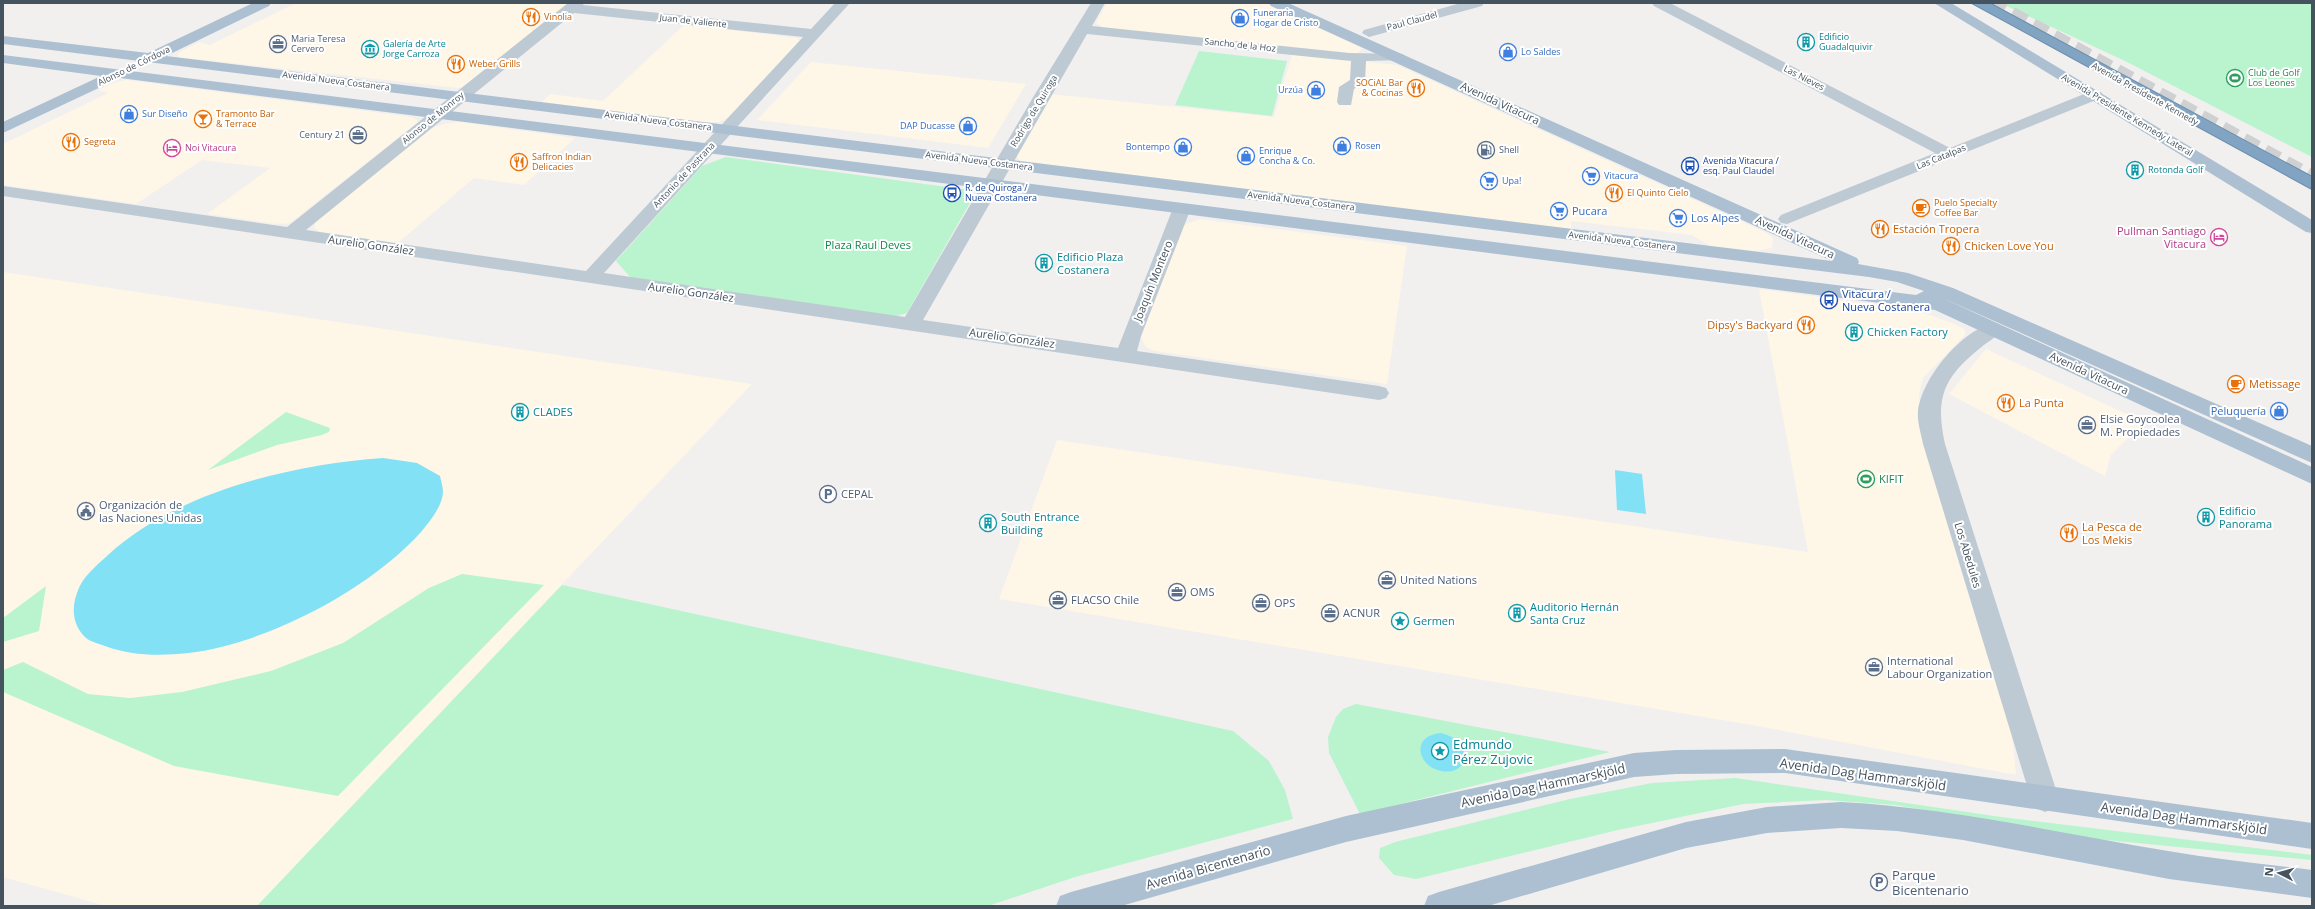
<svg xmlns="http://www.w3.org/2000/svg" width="2315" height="909" font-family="'Open Sans',sans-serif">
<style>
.commercial{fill:#fef6e7}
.green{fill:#b9f4ce}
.water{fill:#82e1f5}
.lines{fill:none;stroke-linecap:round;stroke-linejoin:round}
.highway-tunnel{stroke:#cfd0d2;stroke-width:16;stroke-dasharray:16 8;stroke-linecap:butt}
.highway-casing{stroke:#6d8faf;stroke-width:2}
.minor{fill:#becad3;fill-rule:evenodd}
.major{fill:#acc0d1;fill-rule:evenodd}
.highway{fill:#82a4c3;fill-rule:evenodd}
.labels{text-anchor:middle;stroke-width:4;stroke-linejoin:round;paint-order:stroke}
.far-shop-label{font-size:9px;fill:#366cbe;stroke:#fff;text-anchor:start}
.far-food-label{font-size:9px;fill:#c56008;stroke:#fff;text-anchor:start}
.far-street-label{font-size:9px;fill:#45535f;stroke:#fff}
.far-culture-label{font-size:9px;fill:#0d838f;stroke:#fff;text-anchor:start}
.far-service-label{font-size:9px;fill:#4e5e75;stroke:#fff;text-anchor:start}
.far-leisure-label{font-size:9px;fill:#27864d;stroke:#fff;text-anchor:start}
.far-hotel-label{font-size:9px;fill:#b23c85;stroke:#fff;text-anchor:start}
.far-transit-label{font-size:9px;fill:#164399;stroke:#fff;text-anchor:start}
.street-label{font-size:11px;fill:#45535f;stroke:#fff}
.shop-label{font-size:11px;fill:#366cbe;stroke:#fff;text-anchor:start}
.food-label{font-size:11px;fill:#c56008;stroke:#fff;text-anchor:start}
.hotel-label{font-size:11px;fill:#b23c85;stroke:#fff;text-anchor:end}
.park-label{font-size:11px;fill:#0e8846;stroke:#fff}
.culture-label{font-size:11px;fill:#0d838f;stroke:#fff;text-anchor:start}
.transit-label{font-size:11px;fill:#164399;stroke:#fff;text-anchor:start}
.service-label{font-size:11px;fill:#4e5e75;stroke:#fff;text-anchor:start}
.leisure-label{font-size:11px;fill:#27864d;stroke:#fff;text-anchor:start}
.near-culture-label{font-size:13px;fill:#0d838f;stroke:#fff;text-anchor:start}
.near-street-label{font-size:13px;fill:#45535f;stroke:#fff}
.near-service-label{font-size:13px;fill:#4e5e75;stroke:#fff;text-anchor:start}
</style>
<rect width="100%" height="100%" fill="#f2efef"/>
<!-- commercial -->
<path class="commercial" d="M296,3H571L464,87L458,88L178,57V53L199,42L210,45Z
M1107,3H1265L1362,48L1358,53H1351L1104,28L1096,23Z
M685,24L797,38L801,42L731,116L719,122H698L542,102L550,94L603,101Z
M1292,54L1397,65L1765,232L1773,238L1772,248L1756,251L1710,246L1692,235L1571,221V229L1029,163L1020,161L1016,156L1050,94L1274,117Z
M811,62L1026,84L988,148L757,120Z
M127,80L412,117L417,120V123L290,223L276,224L207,214L270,168L202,160L136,204L3,185V144L108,93L98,90L116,82Z
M460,122L575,138L524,185L474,178L398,243L320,232L314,228L316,221L431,128L448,123Z
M1200,219L1407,246L1387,384L1155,351L1146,347L1141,338L1182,228L1186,224Z
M3,272L752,384L257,906H106L3,877Z
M1759,289L1894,307L1921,312L1952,323L1963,328L1966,334L1923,378L1919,393L1920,410L1962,574L2012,734L2016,775L1752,725L999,599L1057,440L1808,552Z
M1986,349L2003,357L2144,422L2111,455L2105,476L1949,394Z"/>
<!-- green -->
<path class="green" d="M2000,3H2312V157L2127,62Z
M1199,51L1287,61L1272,116L1175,105Z
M726,157L969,190L971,201L907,313L893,317L631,278L616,261L702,166Z
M286,412L330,428L329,432L322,435L277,445L208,470Z
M462,574L544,585L338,796L174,766L3,692V670L23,662L88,694L130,698L182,692L271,671L343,643L429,588Z
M562,585L1233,731L1269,761L1285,790L1293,819L1075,877L988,906H257Z
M46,586L39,631L3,642V618Z
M1356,704L1610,752L1360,814L1329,753L1328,737L1336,717L1343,709Z
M1736,778L2001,817L2312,855V860L2096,839L1895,805L1826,800L1743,804L1618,830L1416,879L1394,875L1379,858L1380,848L1395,842L1570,799L1652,783Z"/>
<!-- water -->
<path class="water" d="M383,458L417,463L440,476C441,481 443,487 443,492C442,507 430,521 421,532C369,590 266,644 188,653C161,656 131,656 105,646C100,644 91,642 86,638C73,626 71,609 77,593C82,577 96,566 108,555C178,491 290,465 383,458Z
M1615,470L1642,474L1646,514L1617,510Z
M1441,733C1478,742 1468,782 1435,769C1429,767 1423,761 1421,754C1418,740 1429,734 1441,733Z"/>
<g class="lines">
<!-- highway-tunnel -->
<path class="highway-tunnel" d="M1990,3L2312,178"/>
<!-- highway casing -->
<g class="highway-casing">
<path id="highway" d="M1972,3H1989L2312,177V189Z"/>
</g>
<!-- minor -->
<path class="minor" d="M568,3H584L583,5L811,29L835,3H850L604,273L905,317L1032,99L1091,3H1105L1092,26L1349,53L1403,54L1405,57L1403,60L1366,61L1365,82L1354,89L1351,105H1339L1337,102L1339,87L1350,80L1351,61L1087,34L923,320L1118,348L1173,208L1176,204H1188L1191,208L1141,336L1137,351L1379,386L1386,388L1389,393L1386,398L1379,400L3,196V186L287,227ZM574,13L803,37L586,271L306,230Z
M1461,3H1484L1482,6L1369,37L1362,33L1364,30Z
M1652,3H1670L1950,148L2089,92H2101L2103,95L2101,98L1787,224L1781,223L1778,219L1781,215L1935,153L1654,6Z
M1993,323L2000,325L2003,329C1997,337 1987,342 1979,349C1943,378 1935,399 1945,444L2059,799L2055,808L2045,812L2035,808L2031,799L1923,444C1921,433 1917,422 1918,411C1922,378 1961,331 1993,323Z"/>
<!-- major -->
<path class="major" d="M253,3H271L269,6L166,56L1832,261L1271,6L1269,3H1288L1857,258L1859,262L1858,264L1908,273L1953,288L2312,446V463L1938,296L2312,467V484L1935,310L120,78L3,133V122L101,76L3,63V55L1916,295L1924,291L1897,282L1869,277L3,44V36L148,53Z
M1934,3H1951L2312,220V233L2306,232Z
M1785,749L2312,823V849L1785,773L1676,774L1634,777L1346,842L1121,906H1056L1060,896L1071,892L1346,816L1634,753L1676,750Z
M1841,802C1952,808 2059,833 2168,851C2215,859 2264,864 2312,870V898L2169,879L1963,840L1897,831L1841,828L1767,833L1686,848L1488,906H1424L1428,896L1439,892L1686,822L1767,807Z"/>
<!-- highway -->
<use href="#highway" class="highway"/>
</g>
<!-- icons -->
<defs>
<g id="restaurant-ring" transform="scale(0.9)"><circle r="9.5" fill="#fff" stroke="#e8710a" stroke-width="1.5"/><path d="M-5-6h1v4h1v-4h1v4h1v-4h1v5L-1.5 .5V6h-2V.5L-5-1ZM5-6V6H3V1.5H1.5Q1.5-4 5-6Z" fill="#e8710a"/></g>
<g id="shop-ring" transform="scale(0.9)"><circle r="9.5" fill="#fff" stroke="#3f7fe0" stroke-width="1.5"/><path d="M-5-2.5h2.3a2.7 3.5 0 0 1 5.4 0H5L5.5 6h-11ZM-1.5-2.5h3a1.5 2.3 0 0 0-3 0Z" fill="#3f7fe0"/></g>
<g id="building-ring" transform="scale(0.9)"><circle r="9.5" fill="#fff" stroke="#0f9aa8" stroke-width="1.5"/><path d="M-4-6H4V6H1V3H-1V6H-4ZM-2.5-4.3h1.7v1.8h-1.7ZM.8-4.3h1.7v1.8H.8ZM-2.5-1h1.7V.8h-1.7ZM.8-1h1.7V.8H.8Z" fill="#0f9aa8"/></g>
<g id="office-ring" transform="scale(0.9)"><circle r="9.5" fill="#fff" stroke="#5c6f8a" stroke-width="1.5"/><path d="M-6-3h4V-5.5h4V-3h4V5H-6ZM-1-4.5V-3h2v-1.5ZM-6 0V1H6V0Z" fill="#5c6f8a"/></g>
<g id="museum-ring" transform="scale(0.9)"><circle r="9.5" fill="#fff" stroke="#0f9aa8" stroke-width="1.5"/><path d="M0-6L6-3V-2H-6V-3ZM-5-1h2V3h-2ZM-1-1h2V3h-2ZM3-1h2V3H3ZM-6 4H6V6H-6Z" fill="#0f9aa8"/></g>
<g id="stadium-ring" transform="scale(0.9)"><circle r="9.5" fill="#fff" stroke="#2e9e5b" stroke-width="1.5"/><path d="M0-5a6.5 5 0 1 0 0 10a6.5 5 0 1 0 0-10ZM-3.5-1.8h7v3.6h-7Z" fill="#2e9e5b"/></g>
<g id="bar-ring" transform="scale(0.9)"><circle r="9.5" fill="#fff" stroke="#e8710a" stroke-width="1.5"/><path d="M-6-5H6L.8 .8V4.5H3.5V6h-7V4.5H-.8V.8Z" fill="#e8710a"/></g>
<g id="hotel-ring" transform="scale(0.9)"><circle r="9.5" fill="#fff" stroke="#d1479c" stroke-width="1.5"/><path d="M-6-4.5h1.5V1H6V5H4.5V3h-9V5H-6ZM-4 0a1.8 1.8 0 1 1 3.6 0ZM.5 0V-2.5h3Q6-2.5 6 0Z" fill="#d1479c"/></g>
<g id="fuel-ring" transform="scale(0.9)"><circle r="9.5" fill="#fff" stroke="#5c6f8a" stroke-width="1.5"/><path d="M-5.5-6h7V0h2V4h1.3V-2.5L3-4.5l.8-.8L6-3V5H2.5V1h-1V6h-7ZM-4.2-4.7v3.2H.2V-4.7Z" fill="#5c6f8a"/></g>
<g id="bus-ring" transform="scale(0.9)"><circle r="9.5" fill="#fff" stroke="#1a4fb4" stroke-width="1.5"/><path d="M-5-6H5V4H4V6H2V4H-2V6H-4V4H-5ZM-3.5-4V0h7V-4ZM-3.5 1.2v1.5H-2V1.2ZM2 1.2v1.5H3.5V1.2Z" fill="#1a4fb4"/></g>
<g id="supermarket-ring" transform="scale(0.9)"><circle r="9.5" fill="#fff" stroke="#3f7fe0" stroke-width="1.5"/><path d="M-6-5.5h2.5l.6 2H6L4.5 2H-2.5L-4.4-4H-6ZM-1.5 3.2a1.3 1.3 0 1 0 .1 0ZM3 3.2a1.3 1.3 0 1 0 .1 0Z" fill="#3f7fe0"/></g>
<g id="cafe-ring" transform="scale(0.9)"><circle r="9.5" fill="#fff" stroke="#e8710a" stroke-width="1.5"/><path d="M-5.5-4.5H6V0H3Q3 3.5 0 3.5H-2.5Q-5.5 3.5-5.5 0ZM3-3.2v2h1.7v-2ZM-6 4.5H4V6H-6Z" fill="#e8710a"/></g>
<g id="parking-ring" transform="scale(0.9)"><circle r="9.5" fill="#fff" stroke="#5c6f8a" stroke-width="1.5"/><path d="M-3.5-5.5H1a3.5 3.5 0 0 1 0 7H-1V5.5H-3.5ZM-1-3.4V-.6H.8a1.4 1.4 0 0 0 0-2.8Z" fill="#5c6f8a"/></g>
<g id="civic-ring" transform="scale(0.9)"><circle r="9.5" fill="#fff" stroke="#5c6f8a" stroke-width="1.5"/><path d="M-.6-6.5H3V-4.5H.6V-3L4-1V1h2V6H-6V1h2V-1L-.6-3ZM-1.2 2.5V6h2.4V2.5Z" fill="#5c6f8a"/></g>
<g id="sight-ring" transform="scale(0.9)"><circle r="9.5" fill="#fff" stroke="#0f9aa8" stroke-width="1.5"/><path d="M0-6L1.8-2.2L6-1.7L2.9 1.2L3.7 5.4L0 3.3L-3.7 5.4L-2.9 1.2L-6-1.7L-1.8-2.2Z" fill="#0f9aa8"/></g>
</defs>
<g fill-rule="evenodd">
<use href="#restaurant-ring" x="531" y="17"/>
<use href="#shop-ring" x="1240" y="18"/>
<use href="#building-ring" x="1806" y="42"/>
<use href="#office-ring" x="278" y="44"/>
<use href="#museum-ring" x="370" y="49"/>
<use href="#shop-ring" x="1508" y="52"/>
<use href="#restaurant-ring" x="456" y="64"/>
<use href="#stadium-ring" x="2235" y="78"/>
<use href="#restaurant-ring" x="1416" y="88"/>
<use href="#shop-ring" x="1316" y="90"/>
<use href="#shop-ring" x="129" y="114"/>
<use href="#bar-ring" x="203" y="119"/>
<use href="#shop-ring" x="968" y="126"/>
<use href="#office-ring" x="358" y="135"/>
<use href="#restaurant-ring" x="71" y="142"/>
<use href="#shop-ring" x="1342" y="146"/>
<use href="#shop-ring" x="1183" y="147"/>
<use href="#hotel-ring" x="172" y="148"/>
<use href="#fuel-ring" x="1486" y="150"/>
<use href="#shop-ring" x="1246" y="156"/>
<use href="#restaurant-ring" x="519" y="162"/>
<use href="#bus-ring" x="1690" y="166"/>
<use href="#building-ring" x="2135" y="170"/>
<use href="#supermarket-ring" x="1591" y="176"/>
<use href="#supermarket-ring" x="1489" y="181"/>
<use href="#bus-ring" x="952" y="193"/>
<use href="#restaurant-ring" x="1614" y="193"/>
<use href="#cafe-ring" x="1921" y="208"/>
<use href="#supermarket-ring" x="1559" y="211"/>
<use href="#supermarket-ring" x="1678" y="218"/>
<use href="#restaurant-ring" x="1880" y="229"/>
<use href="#hotel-ring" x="2219" y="237"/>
<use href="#restaurant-ring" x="1951" y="246"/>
<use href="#building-ring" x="1044" y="263"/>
<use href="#bus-ring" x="1829" y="300"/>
<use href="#restaurant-ring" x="1806" y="325"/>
<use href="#building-ring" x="1854" y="332"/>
<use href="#cafe-ring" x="2236" y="384"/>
<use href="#restaurant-ring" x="2006" y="403"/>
<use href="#shop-ring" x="2279" y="411"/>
<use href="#building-ring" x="520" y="412"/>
<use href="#office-ring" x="2087" y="425"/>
<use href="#stadium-ring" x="1866" y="479"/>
<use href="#parking-ring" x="828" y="494"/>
<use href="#civic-ring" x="86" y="511"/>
<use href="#building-ring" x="2206" y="517"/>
<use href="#building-ring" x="988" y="523"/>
<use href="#restaurant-ring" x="2069" y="533"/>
<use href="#office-ring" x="1387" y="580"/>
<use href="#office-ring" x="1177" y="592"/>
<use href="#office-ring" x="1058" y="600"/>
<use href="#office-ring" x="1261" y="603"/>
<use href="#office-ring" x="1330" y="613"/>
<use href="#building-ring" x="1517" y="613"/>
<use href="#sight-ring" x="1400" y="621"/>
<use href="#office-ring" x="1874" y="667"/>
<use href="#sight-ring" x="1440" y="751"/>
<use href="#parking-ring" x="1879" y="882"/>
</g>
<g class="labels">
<!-- far-shop labels -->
<g class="far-shop-label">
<text x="1253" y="16">Funeraria<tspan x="1253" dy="10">Hogar de Cristo</tspan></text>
<text x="1521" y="55">Lo Saldes</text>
<text x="1303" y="93" text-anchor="end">Urzúa</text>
<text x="142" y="117">Sur Diseño</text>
<text x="955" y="129" text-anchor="end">DAP Ducasse</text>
<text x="1355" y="149">Rosen</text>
<text x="1170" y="150" text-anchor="end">Bontempo</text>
<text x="1259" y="154">Enrique<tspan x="1259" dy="10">Concha &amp; Co.</tspan></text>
<text x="1604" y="179">Vitacura</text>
<text x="1502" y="184">Upa!</text>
</g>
<!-- far-food labels -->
<g class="far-food-label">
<text x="544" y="20">Vinolia</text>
<text x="469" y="67">Weber Grills</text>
<text x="1403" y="86" text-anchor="end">SOCiAL Bar<tspan x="1403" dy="10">&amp; Cocinas</tspan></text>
<text x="216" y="117">Tramonto Bar<tspan x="216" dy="10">&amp; Terrace</tspan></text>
<text x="84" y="145">Segreta</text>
<text x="532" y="160">Saffron Indian<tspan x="532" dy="10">Delicacies</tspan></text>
<text x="1627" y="196">El Quinto Cielo</text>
<text x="1934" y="206">Puelo Specialty<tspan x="1934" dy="10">Coffee Bar</tspan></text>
</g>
<!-- far-street labels -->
<g class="far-street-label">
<text transform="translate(693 21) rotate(6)" y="3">Juan de Valiente</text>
<text transform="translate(1412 21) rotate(-15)" y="3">Paul Claudel</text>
<text transform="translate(1240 45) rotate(6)" y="3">Sancho de la Hoz</text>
<text transform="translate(134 66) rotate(-26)" y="3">Alonso de Córdova</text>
<text transform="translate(1804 78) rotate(27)" y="3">Las Nieves</text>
<text transform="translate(336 81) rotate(7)" y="3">Avenida Nueva Costanera</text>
<text transform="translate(2145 94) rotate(29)" y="3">Avenida Presidente Kennedy</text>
<text transform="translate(1034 111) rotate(-59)" y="3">Rodrigo de Quiroga</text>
<text transform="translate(2127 115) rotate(31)" y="3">Avenida Presidente Kennedy Lateral</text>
<text transform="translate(433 118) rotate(-39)" y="3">Alonso de Monroy</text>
<text transform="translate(658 121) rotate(7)" y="3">Avenida Nueva Costanera</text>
<text transform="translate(1941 157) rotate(-22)" y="3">Las Catalpas</text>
<text transform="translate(979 161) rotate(7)" y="3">Avenida Nueva Costanera</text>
<text transform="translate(684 175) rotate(-47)" y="3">Antonio de Pastrana</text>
<text transform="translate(1301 201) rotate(7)" y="3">Avenida Nueva Costanera</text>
<text transform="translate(1622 241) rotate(7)" y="3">Avenida Nueva Costanera</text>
</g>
<!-- far-culture labels -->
<g class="far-culture-label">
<text x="1819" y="40">Edificio<tspan x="1819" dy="10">Guadalquivir</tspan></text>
<text x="383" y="47">Galería de Arte<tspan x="383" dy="10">Jorge Carroza</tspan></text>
<text x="2148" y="173">Rotonda Golf</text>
</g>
<!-- far-service labels -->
<g class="far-service-label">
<text x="291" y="42">Maria Teresa<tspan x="291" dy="10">Cervero</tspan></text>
<text x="345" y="138" text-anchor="end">Century 21</text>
<text x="1499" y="153">Shell</text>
</g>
<!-- far-leisure labels -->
<g class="far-leisure-label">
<text x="2248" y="76">Club de Golf<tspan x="2248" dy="10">Los Leones</tspan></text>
</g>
<!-- far-hotel labels -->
<g class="far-hotel-label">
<text x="185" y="151">Noi Vitacura</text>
</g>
<!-- far-transit labels -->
<g class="far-transit-label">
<text x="1703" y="164">Avenida Vitacura /<tspan x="1703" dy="10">esq. Paul Claudel</tspan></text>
<text x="965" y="191">R. de Quiroga /<tspan x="965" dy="10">Nueva Costanera</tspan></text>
</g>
<!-- street labels -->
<g class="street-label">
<text transform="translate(1500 103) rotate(25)" y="4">Avenida Vitacura</text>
<text transform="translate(1795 237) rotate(25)" y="4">Avenida Vitacura</text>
<text transform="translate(371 245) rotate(8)" y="4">Aurelio González</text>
<text transform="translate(1153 281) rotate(-68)" y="4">Joaquín Montero</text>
<text transform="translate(691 292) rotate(8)" y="4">Aurelio González</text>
<text transform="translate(1012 338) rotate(8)" y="4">Aurelio González</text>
<text transform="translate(2089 373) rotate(25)" y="4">Avenida Vitacura</text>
<text transform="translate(1968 555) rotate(73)" y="4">Los Abedules</text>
</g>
<!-- shop labels -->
<g class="shop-label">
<text x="1572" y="215">Pucara</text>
<text x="1691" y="222">Los Alpes</text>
<text x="2266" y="415" text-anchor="end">Peluquería</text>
</g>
<!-- food labels -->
<g class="food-label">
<text x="1893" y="233">Estación Tropera</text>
<text x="1964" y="250">Chicken Love You</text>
<text x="1793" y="329" text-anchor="end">Dipsy's Backyard</text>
<text x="2249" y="388">Metissage</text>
<text x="2019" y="407">La Punta</text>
<text x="2082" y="531">La Pesca de<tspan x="2082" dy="13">Los Mekis</tspan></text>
</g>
<!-- hotel labels -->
<g class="hotel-label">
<text x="2206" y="235">Pullman Santiago<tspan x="2206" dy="13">Vitacura</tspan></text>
</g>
<!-- park labels -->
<g class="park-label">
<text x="868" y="249">Plaza Raul Deves</text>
</g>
<!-- culture labels -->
<g class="culture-label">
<text x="1057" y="261">Edificio Plaza<tspan x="1057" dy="13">Costanera</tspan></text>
<text x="1867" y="336">Chicken Factory</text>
<text x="533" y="416">CLADES</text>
<text x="2219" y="515">Edificio<tspan x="2219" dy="13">Panorama</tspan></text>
<text x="1001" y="521">South Entrance<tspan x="1001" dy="13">Building</tspan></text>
<text x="1530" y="611">Auditorio Hernán<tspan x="1530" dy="13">Santa Cruz</tspan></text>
<text x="1413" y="625">Germen</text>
</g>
<!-- transit labels -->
<g class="transit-label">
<text x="1842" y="298">Vitacura /<tspan x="1842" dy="13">Nueva Costanera</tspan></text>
</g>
<!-- service labels -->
<g class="service-label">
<text x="2100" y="423">Elsie Goycoolea<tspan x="2100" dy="13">M. Propiedades</tspan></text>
<text x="841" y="498">CEPAL</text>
<text x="99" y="509">Organización de<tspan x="99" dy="13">las Naciones Unidas</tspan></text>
<text x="1400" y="584">United Nations</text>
<text x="1190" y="596">OMS</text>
<text x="1071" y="604">FLACSO Chile</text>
<text x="1274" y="607">OPS</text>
<text x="1343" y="617">ACNUR</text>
<text x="1887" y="665">International<tspan x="1887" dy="13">Labour Organization</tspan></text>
</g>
<!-- leisure labels -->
<g class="leisure-label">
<text x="1879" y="483">KIFIT</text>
</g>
<!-- near-culture labels -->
<g class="near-culture-label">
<text x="1453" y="749">Edmundo<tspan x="1453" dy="15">Pérez Zujovic</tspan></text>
</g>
<!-- near-street labels -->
<g class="near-street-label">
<text transform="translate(1863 774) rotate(8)" y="5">Avenida Dag Hammarskjöld</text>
<text transform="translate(1543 785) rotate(-12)" y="5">Avenida Dag Hammarskjöld</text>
<text transform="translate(2184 818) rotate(8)" y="5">Avenida Dag Hammarskjöld</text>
<text transform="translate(1208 867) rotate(-16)" y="5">Avenida Bicentenario</text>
</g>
<!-- near-service labels -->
<g class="near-service-label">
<text x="1892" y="880">Parque<tspan x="1892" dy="15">Bicentenario</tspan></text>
</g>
</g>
<!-- border -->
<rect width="2315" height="909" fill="none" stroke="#45535f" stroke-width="8"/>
<!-- north arrow -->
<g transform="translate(2279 873) rotate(276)" stroke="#ffffff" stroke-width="3" paint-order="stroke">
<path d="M0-3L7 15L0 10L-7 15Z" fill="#45535f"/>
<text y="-6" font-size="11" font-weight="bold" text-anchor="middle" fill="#45535f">N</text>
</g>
</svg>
